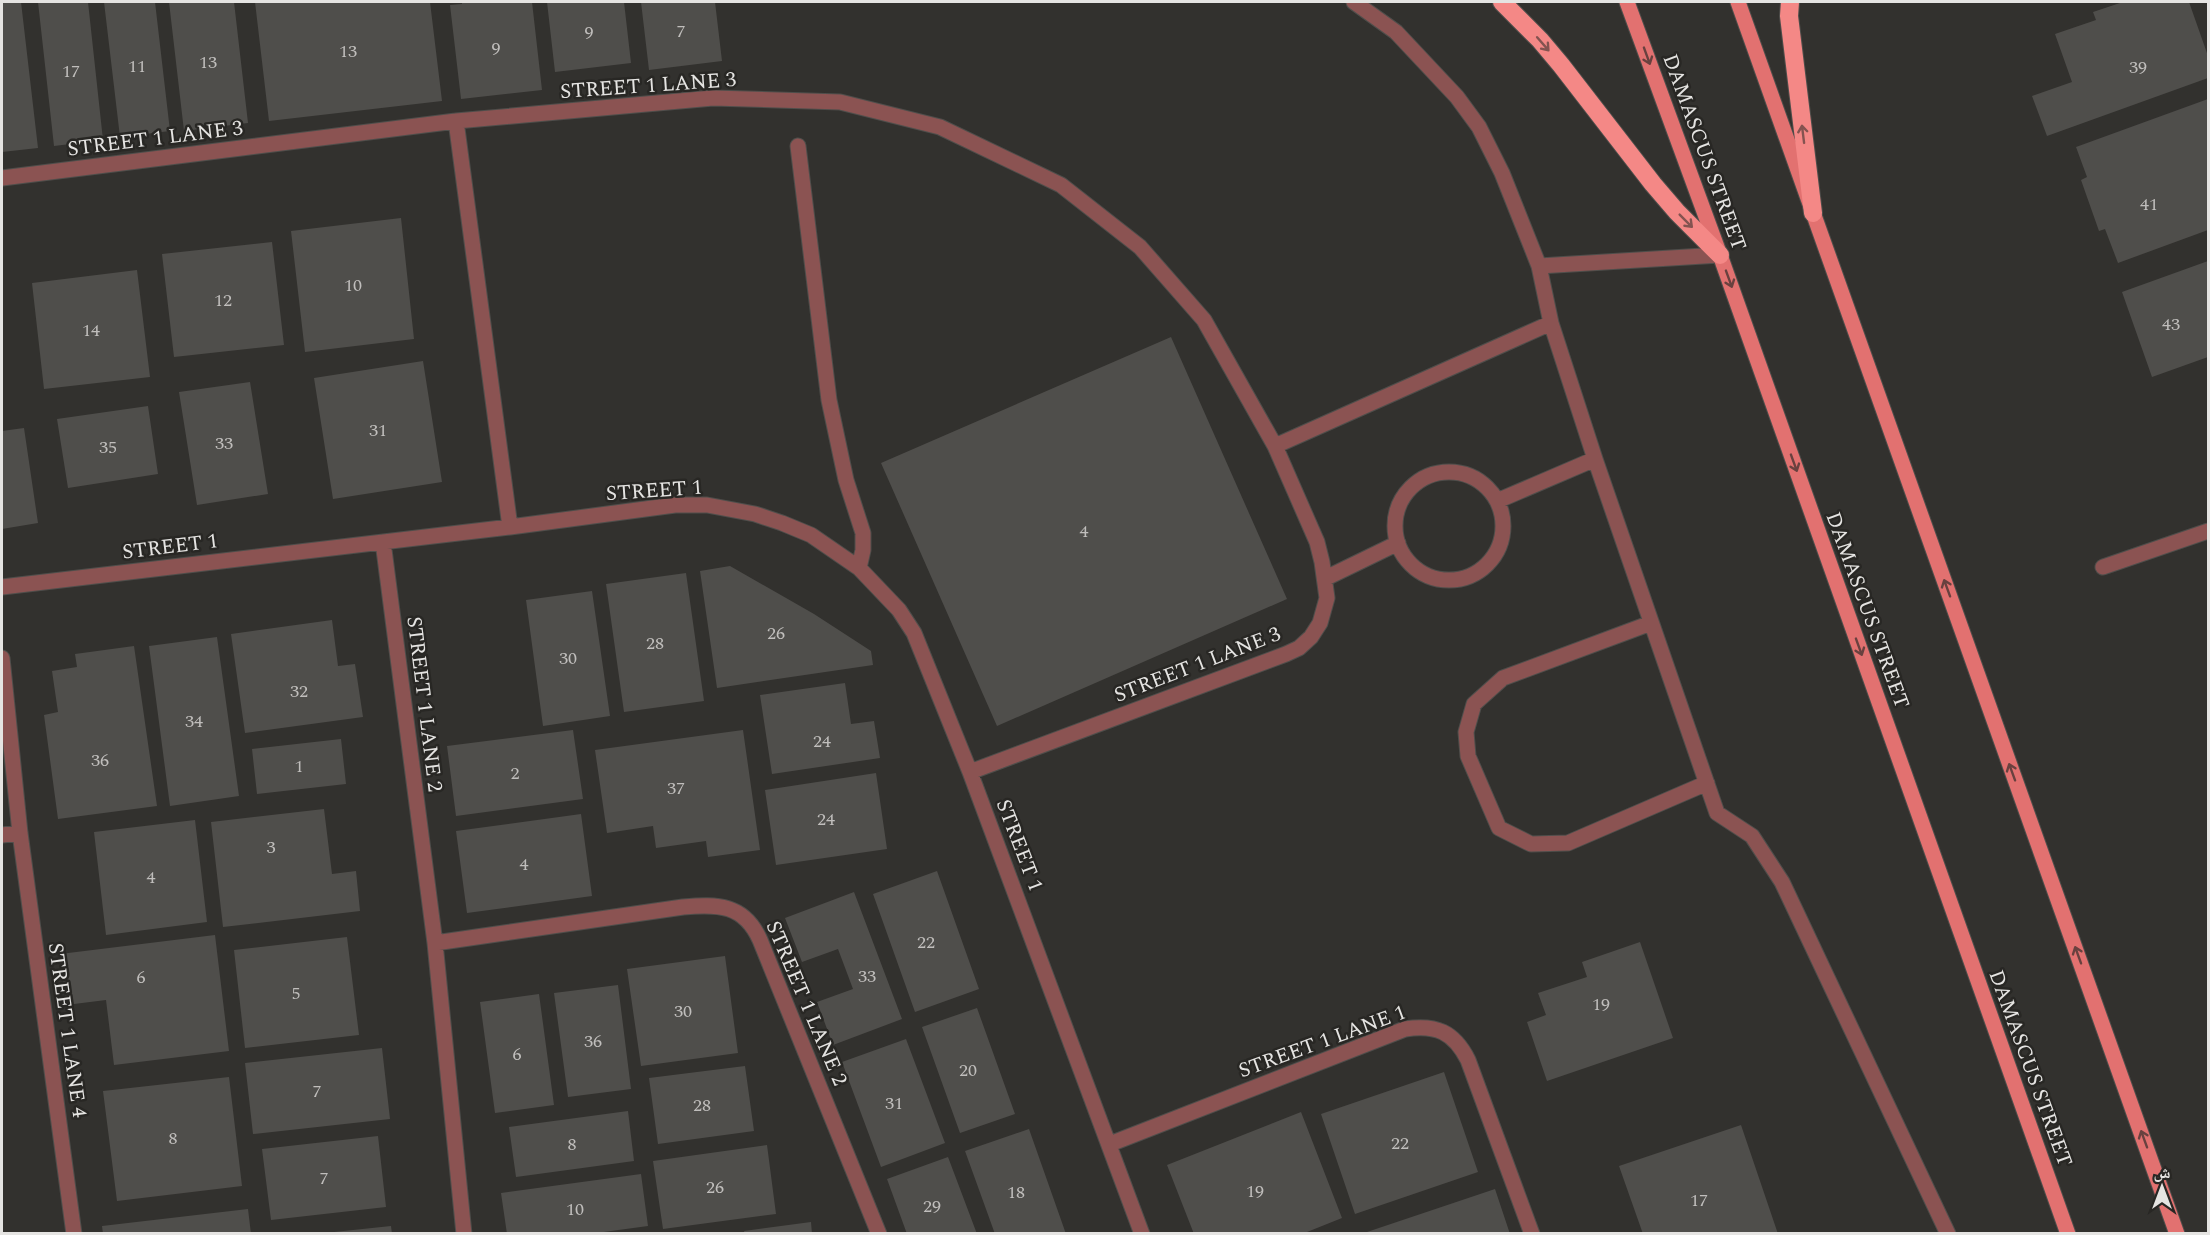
<svg xmlns="http://www.w3.org/2000/svg" width="2210" height="1235" font-family="Spectral,'Noto Naskh Arabic',serif">
<style>
.building{fill:#4f4e4b}
.lines{fill:none;stroke-linecap:round;stroke-linejoin:round}
.minor-casing{stroke:#4f4e4b;stroke-width:17}
.major-casing{stroke:#4f4e4b;stroke-width:17}
.highway-casing{stroke:#4f4e4b;stroke-width:20}
.minor{stroke:#8b5352;stroke-width:15}
.major{stroke:#e27170;stroke-width:15}
.highway{stroke:#f48886;stroke-width:18}
.oneway{stroke:#845350}
.oneway2{stroke:#69413f}
.labels{text-anchor:middle;stroke-width:5;stroke-linejoin:round;paint-order:stroke}
.number-label{font-size:18px;fill:#c0bebc}
.street-label{font-size:21px;fill:#e5e4e2;stroke:#282724}
</style>
<rect width="100%" height="100%" fill="#32312e"/>
<!-- building -->
<path class="building" d="M2,2H21L38,148L2,152Z
M38,2H88L103,140L54,146Z
M104,2H155L170,131L120,137Z
M169,2H234L248,123L184,131Z
M255,2H430L442,101L269,121Z
M462,2H532L542,90L461,99L450,5L462,4Z
M547,2H624L631,63L555,72Z
M641,2H715L722,61L649,70Z
M2123,2H2189L2208,56V78L2047,136L2032,96L2072,82L2055,34L2096,20L2093,12Z
M2208,99V230L2118,263L2105,229L2099,231L2081,180L2087,177L2076,147Z
M401,218L414,339L305,352L291,231Z
M272,242L284,345L174,357L162,254Z
M2208,261V357L2152,377L2122,292Z
M137,270L150,377L44,389L32,283Z
M1171,337L1287,599L997,726L881,463Z
M423,361L442,482L333,499L314,378Z
M250,382L268,494L197,505L179,392Z
M148,406L158,474L68,488L57,419Z
M24,428L38,523L2,529V431Z
M730,566L814,614L871,651L873,665L717,688L700,571Z
M686,573L704,701L624,712L606,584Z
M592,591L610,716L543,726L526,600Z
M332,620L338,666L355,664L363,717L245,733L231,634Z
M217,637L239,796L170,806L149,646Z
M134,646L157,806L58,819L44,715L58,712L52,671L77,667L75,654Z
M845,683L851,724L874,721L880,758L772,774L760,695Z
M573,730L583,799L456,816L447,746Z
M743,730L760,850L708,857L706,841L656,848L653,826L607,833L595,750Z
M341,739L346,784L257,794L252,749Z
M876,773L887,849L776,865L765,790Z
M324,809L332,874L356,871L360,911L223,927L211,822Z
M581,814L592,896L467,913L456,831Z
M195,820L207,922L106,935L94,832Z
M937,871L979,989L915,1012L873,894Z
M854,892L902,1019L833,1045L817,1002L853,989L838,949L802,962L785,918Z
M215,935L229,1051L114,1065L106,1000L66,1005L60,954Z
M347,937L359,1035L245,1048L234,950Z
M1640,942L1673,1038L1547,1081L1527,1022L1546,1015L1538,993L1587,977L1582,962Z
M725,956L738,1053L641,1066L627,969Z
M618,985L631,1089L568,1097L554,993Z
M539,994L554,1105L495,1113L480,1002Z
M977,1008L1015,1114L960,1133L922,1027Z
M906,1039L945,1143L881,1167L842,1062Z
M382,1048L390,1119L253,1134L245,1063Z
M745,1066L754,1131L658,1144L649,1078Z
M1444,1072L1478,1172L1355,1214L1321,1114Z
M229,1077L242,1186L117,1201L103,1091Z
M628,1111L634,1161L516,1177L509,1127Z
M1301,1112L1342,1218L1302,1234H1194L1167,1165Z
M1741,1125L1778,1234H1643L1619,1166Z
M1029,1129L1066,1234H995L965,1151Z
M378,1136L386,1207L271,1220L262,1149Z
M767,1145L776,1214L663,1229L653,1161Z
M948,1157L977,1234H907L887,1179Z
M641,1174L648,1226L589,1234H507L501,1193Z
M1495,1189L1510,1234H1364V1233Z
M248,1209L251,1234H103L102,1226Z
M811,1222L812,1234H745L744,1231Z
M391,1226L392,1234H335L334,1232Z"/>
<g class="lines">
<!-- minor casing -->
<g class="minor-casing">
<path id="minor" d="M1354,2L1396,32L1457,97L1479,127L1502,173L1539,266L1551,323L1595,459L1717,813L1752,836L1782,882L1948,1234
M456,121L510,527
M798,146L829,400L846,480L863,533V550L859,568
M2,178L456,121L713,98L840,102L940,127L1061,185L1140,247L1204,320L1275,446L1317,542L1322,562L1327,598L1320,623L1311,637L1299,648L1286,654L970,772
M1539,266L1720,255
M1275,446L1551,323
M1395 526a54 54 0 1 1 108 0a54 54 0 1 1-108 0Z
M1497,501L1595,459
M383,542L435,943L464,1234
M2103,567L2208,531
M1326,578L1398,543
M2,587L510,527L675,505H707L755,514L782,523L811,535L859,568L899,610L914,633L970,772L1142,1234
M1651,623L1503,678L1474,704L1466,732L1468,756L1499,828L1531,844L1568,843L1707,783
M2,658L20,833L74,1234
M2,835L20,833
M435,943L683,907C718,904 744,904 760,940L879,1234
M1110,1144L1405,1029C1436,1024 1454,1032 1468,1060L1532,1234"/>
</g>
<!-- major casing -->
<g class="major-casing">
<path id="major" d="M1627,2L1720,255L2068,1234
M1738,2L2177,1234"/>
</g>
<!-- highway casing -->
<g class="highway-casing">
<path id="highway" d="M1502,2L1540,40L1561,65L1653,184L1677,212L1720,255
M1790,2L1789,16L1813,213"/>
</g>
<!-- minor -->
<use href="#minor" class="minor"/>
<!-- major -->
<use href="#major" class="major"/>
<!-- highway -->
<use href="#highway" class="highway"/>
</g>
<!-- one-way arrows -->
<defs><path id="oneway-shaft" d="M-6 0H5M1.5-3L5.5 0L1.5 3" fill="none" stroke-width="1.6" stroke-linecap="round" stroke-linejoin="round" transform="scale(1.5)"/></defs>
<g class="oneway">
<use href="#oneway-shaft" transform="translate(1543 44) rotate(49)"/>
<use href="#oneway-shaft" transform="translate(1803 134) rotate(-97)"/>
<use href="#oneway-shaft" transform="translate(1686 221) rotate(45)"/>
</g>
<g class="oneway2">
<use href="#oneway-shaft" transform="translate(1647 56) rotate(70)"/>
<use href="#oneway-shaft" transform="translate(1729 279) rotate(70)"/>
<use href="#oneway-shaft" transform="translate(1794 463) rotate(70)"/>
<use href="#oneway-shaft" transform="translate(1947 588) rotate(-110)"/>
<use href="#oneway-shaft" transform="translate(1859 647) rotate(70)"/>
<use href="#oneway-shaft" transform="translate(2012 772) rotate(-110)"/>
<use href="#oneway-shaft" transform="translate(2078 955) rotate(-110)"/>
<use href="#oneway-shaft" transform="translate(2144 1139) rotate(-110)"/>
</g>
<g class="labels">
<!-- number labels -->
<g class="number-label">
<text x="681" y="37">7</text>
<text x="589" y="38">9</text>
<text x="496" y="54">9</text>
<text x="348" y="57">13</text>
<text x="208" y="68">13</text>
<text x="137" y="72">11</text>
<text x="2138" y="73">39</text>
<text x="71" y="77">17</text>
<text x="2149" y="210">41</text>
<text x="353" y="291">10</text>
<text x="223" y="306">12</text>
<text x="2171" y="330">43</text>
<text x="91" y="336">14</text>
<text x="378" y="436">31</text>
<text x="224" y="449">33</text>
<text x="108" y="453">35</text>
<text x="1084" y="537">4</text>
<text x="776" y="639">26</text>
<text x="655" y="649">28</text>
<text x="568" y="664">30</text>
<text x="299" y="697">32</text>
<text x="194" y="727">34</text>
<text x="822" y="747">24</text>
<text x="100" y="766">36</text>
<text x="299" y="772">1</text>
<text x="515" y="779">2</text>
<text x="676" y="794">37</text>
<text x="826" y="825">24</text>
<text x="271" y="853">3</text>
<text x="524" y="870">4</text>
<text x="151" y="883">4</text>
<text x="926" y="948">22</text>
<text x="867" y="982">33</text>
<text x="141" y="983">6</text>
<text x="296" y="999">5</text>
<text x="1601" y="1010">19</text>
<text x="683" y="1017">30</text>
<text x="593" y="1047">36</text>
<text x="517" y="1060">6</text>
<text x="968" y="1076">20</text>
<text x="317" y="1097">7</text>
<text x="894" y="1109">31</text>
<text x="702" y="1111">28</text>
<text x="173" y="1144">8</text>
<text x="1400" y="1149">22</text>
<text x="572" y="1150">8</text>
<text x="324" y="1184">7</text>
<text x="715" y="1193">26</text>
<text x="1255" y="1197">19</text>
<text x="1016" y="1198">18</text>
<text x="1699" y="1206">17</text>
<text x="932" y="1212">29</text>
<text x="575" y="1215">10</text>
</g>
<!-- street labels -->
<g class="street-label">
<text transform="translate(648 85) rotate(-4)" y="7">STREET 1 LANE 3</text>
<text transform="translate(155 138) rotate(-7)" y="7">STREET 1 LANE 3</text>
<text transform="translate(1705 152) rotate(70)" y="7">DAMASCUS STREET</text>
<text transform="translate(654 490) rotate(-4)" y="7">STREET 1</text>
<text transform="translate(170 546) rotate(-7)" y="7">STREET 1</text>
<text transform="translate(1868 610) rotate(70)" y="7">DAMASCUS STREET</text>
<text transform="translate(1197 664) rotate(-21)" y="7">STREET 1 LANE 3</text>
<text transform="translate(425 704) rotate(83)" y="7">STREET 1 LANE 2</text>
<text transform="translate(1020 845) rotate(69)" y="7">STREET 1</text>
<text transform="translate(807 1003) rotate(67)" y="7">STREET 1 LANE 2</text>
<text transform="translate(68 1030) rotate(82)" y="7">STREET 1 LANE 4</text>
<text transform="translate(1322 1041) rotate(-20)" y="7">STREET 1 LANE 1</text>
<text transform="translate(2031 1068) rotate(70)" y="7">DAMASCUS STREET</text>
</g>
</g>
<!-- border -->
<rect width="2210" height="1235" fill="none" stroke="#e5e4e2" stroke-width="6"/>
<!-- north arrow -->
<g transform="translate(2162 1187)" stroke="#282724" stroke-width="4.5" paint-order="stroke">
<path d="M0-4.5L10 22L0 15L-10 22Z" fill="#e5e4e2"/>
<text y="-9" font-size="16" font-weight="bold" text-anchor="middle" fill="#e5e4e2">ش</text>
</g>
</svg>
